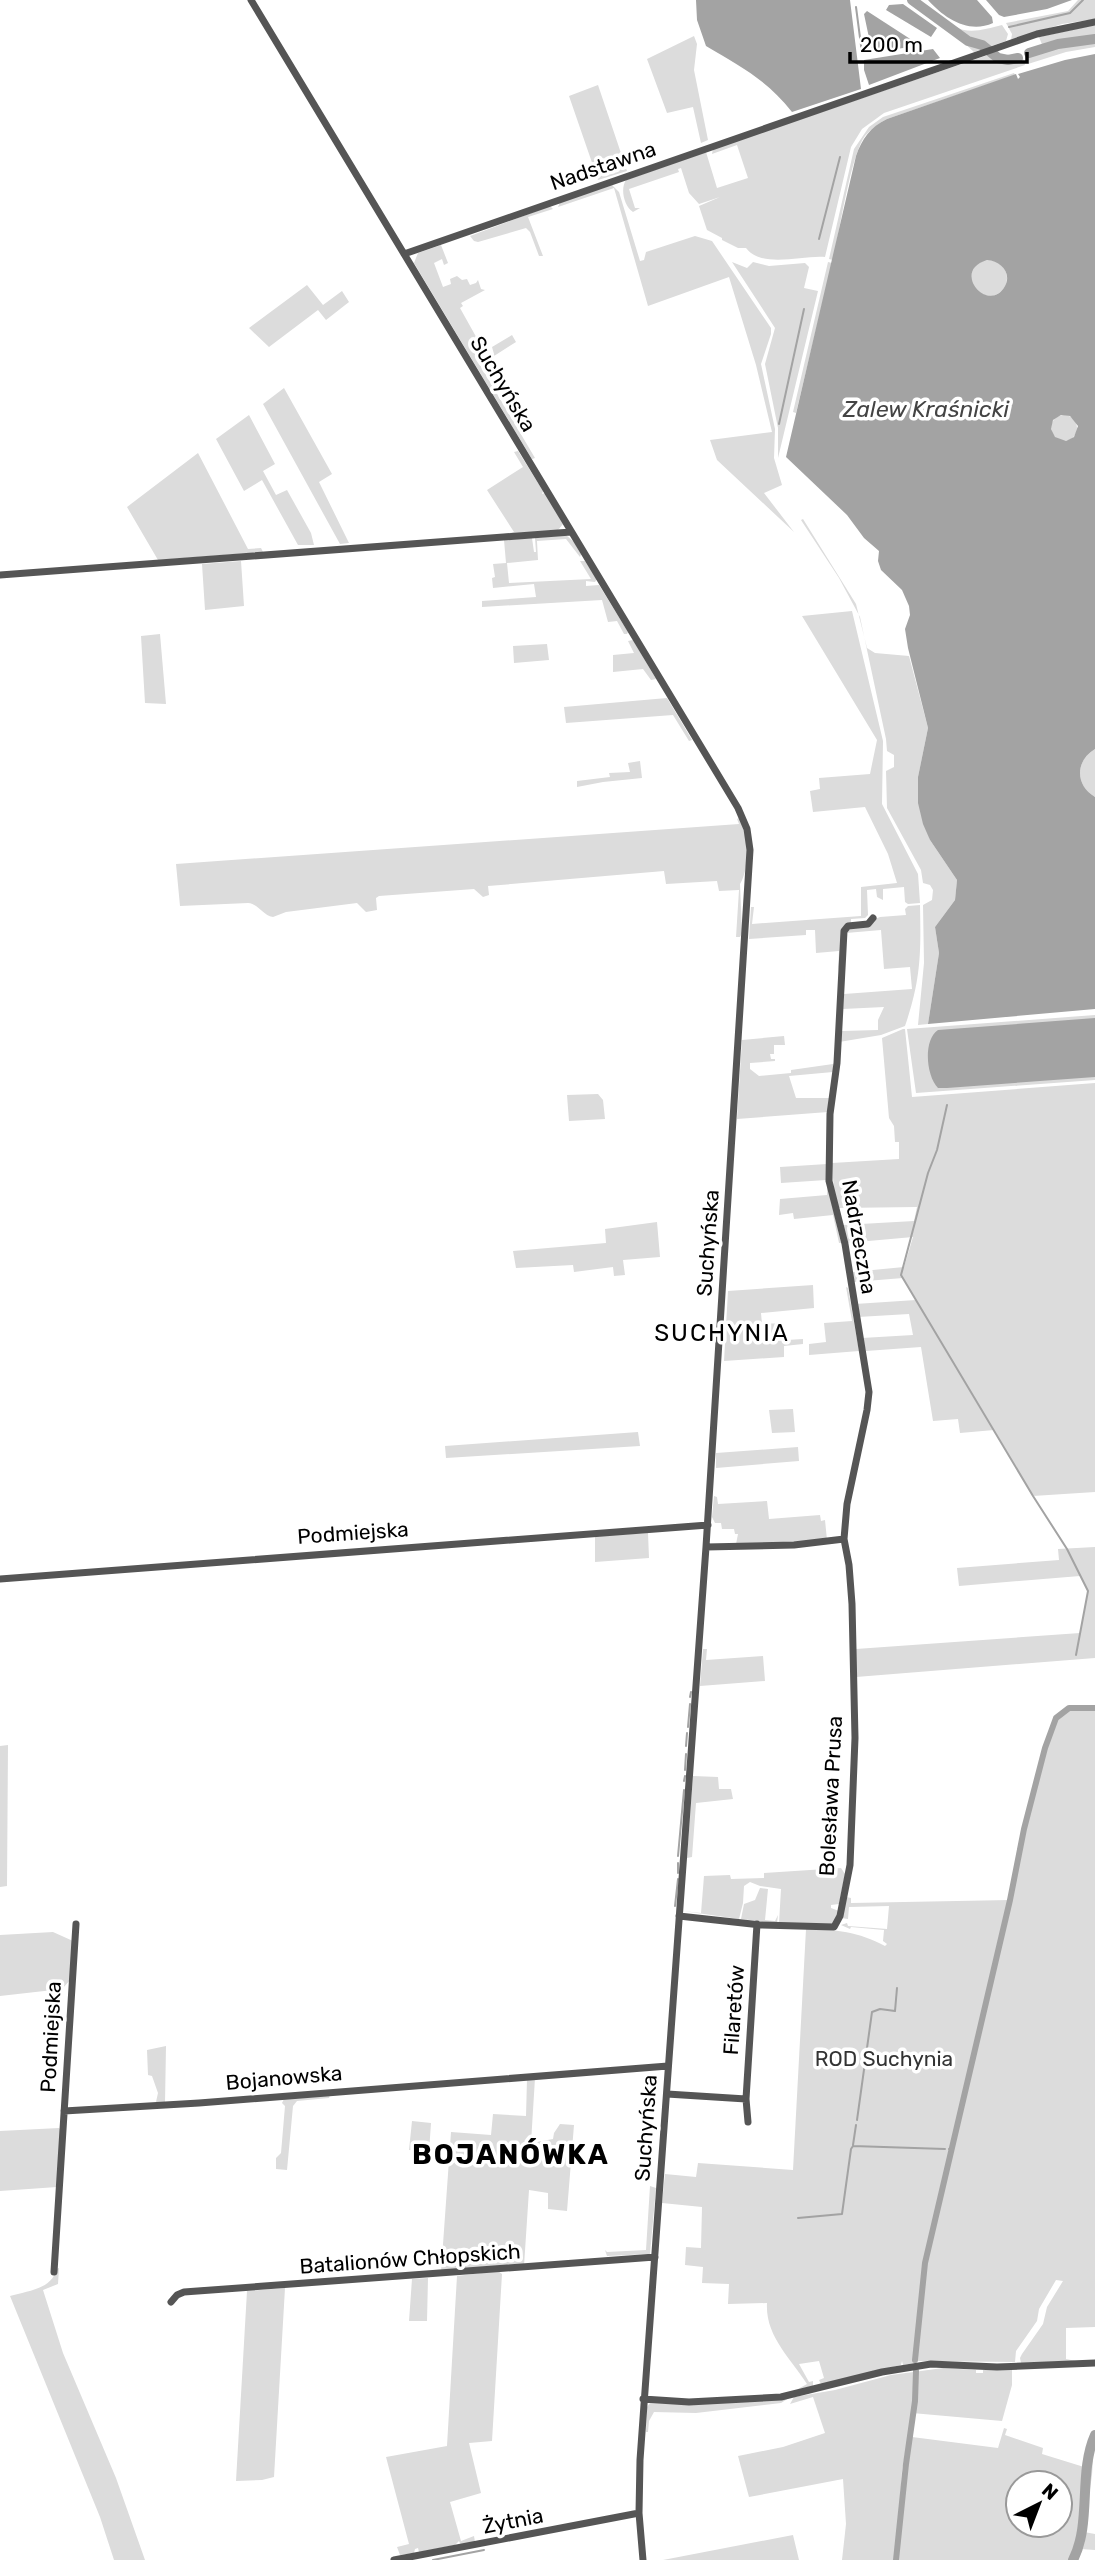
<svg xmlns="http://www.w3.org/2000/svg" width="1095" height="2560" font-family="Rubik,sans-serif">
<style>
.green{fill:#dcdcdc;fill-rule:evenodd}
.water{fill:#a3a3a3;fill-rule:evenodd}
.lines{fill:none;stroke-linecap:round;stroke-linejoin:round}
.stream{stroke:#a3a3a3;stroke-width:2}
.canal{stroke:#a3a3a3;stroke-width:6}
.river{stroke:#a3a3a3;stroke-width:10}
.minor{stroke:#555;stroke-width:7}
.labels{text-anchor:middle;stroke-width:7;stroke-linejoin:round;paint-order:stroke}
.street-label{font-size:21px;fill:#000;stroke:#fff}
.park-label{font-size:21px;fill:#333;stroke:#fff}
.water-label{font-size:23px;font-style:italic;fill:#444;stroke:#fff}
.quarter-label{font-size:24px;letter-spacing:2px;fill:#000;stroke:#fff}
.district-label{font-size:28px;font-weight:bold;letter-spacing:2px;fill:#000;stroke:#fff}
</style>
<rect width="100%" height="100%" fill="#fff"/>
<!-- green -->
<path class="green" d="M1078,0H1095V19L1062,24L1011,40L1012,34L1006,23L1068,11Z
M1002,25L1008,34L1006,41L974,52L952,32L954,26C969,35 985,29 1002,25Z
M1095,25V38L1074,40L1043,47L1039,37Z
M694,36L697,44L694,70L708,140L701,143L693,107L667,113L647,59Z
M1095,39V47L1066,52L1028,64L1025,56L1062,44Z
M991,54C1002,64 1010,62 1023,58L1025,65L884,113L862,129L851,147L825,257C802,255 762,269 746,248H738L722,240V238L707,230L699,206L720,197L699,204L689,193L681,168L678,169L679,172L629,189L635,208H640L633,212C624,206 620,189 626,180L706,152L717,188L748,178L737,145L712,154L713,149Z
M1014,73L1015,75L887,119C879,123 871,129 865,136C851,154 839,233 833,260L829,259L854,149L869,127L883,117Z
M598,85L627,171L598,180L569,96Z
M612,185L619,192L640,261L644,260L646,252L695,236L712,241L771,328V334L761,364L775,429L774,458L782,485L764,493L794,532L717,460L710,440L772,432L756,365L729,277L648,306L614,188L558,207L560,202Z
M550,206L553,209L528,217L543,256H539L530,232L526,228L478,242L474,241L470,236Z
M441,245L448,263L444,265L442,259L434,263L443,287L451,284L450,279L457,276L462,280L467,279L470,285L476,283L478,280L481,289L485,290L461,303L463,306L460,308L484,351L476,358L478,363L494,354L492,347L512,335L516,342L480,365L535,458L532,459L414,263L418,253Z
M971 278a18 18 0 1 1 36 0a18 18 0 1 1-36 0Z
M732,262L747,268L753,262L769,266L805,263L809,267L804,288L818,291L778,458V428L765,364L775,328Z
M828,262L832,263L796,413L793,412Z
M307,285L323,305L342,291L349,302L326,320L318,310L269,347L249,328Z
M284,388L332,474L319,482L349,543L340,544L263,404Z
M1051 428a13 13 0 1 1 26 0a13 13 0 1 1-26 0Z
M249,415L275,464L263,471L276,495L287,490L311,533L314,545H298L262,480L244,491L216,439Z
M518,451L543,491L542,494L545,493L563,524L558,530L494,536L514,532L487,490L523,467L514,452Z
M198,453L248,549L261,548L263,552L158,560L127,507Z
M803,519L856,604L867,648L875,653L909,656L928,728L918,777L930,840L957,880L955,900L935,927L939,953L928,1024L918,1025L924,963L923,905L932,900L933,890L930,885L923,883L921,870L887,808L886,771L894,767V755L887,751L886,739L860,617L839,578L801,520Z
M566,535L574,542L581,554L580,557L566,539L537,541L538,560L507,563L509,583L591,579L580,561H585L597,579L595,582L586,581V586L599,585L628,632L627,634H624L617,621L608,622L602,600L482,607V601L536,597L534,584L493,588L492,578L495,577L493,564L506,563L504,540L532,538L534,552H536L535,538Z
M241,561L244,606L205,610L202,564Z
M852,611L883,741L882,804L918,874L920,903L908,904L905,902L904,887L883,889V900L877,897L876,889L867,890L868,915L865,918L851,919V923H847L838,972L839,951L816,953L815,930H806V935L749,939L751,907H754L752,924L861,916V887L897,883L888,854L865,807L813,812L810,791L820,789L819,778L870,774L877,740L802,616Z
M160,634L166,704L145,703L141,636Z
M633,640L656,679L651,680L643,669L613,672V655L634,653L628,641Z
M547,644L549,660L514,663L513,646Z
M667,698L692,740L689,741L673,715L566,723L564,707Z
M1095,749V797C1075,785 1075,761 1095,749Z
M640,761L642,778L603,782L577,787V781L610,777L609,773L630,772L628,763Z
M739,818C749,836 750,867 740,884L742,933L740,937H736L739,890L719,891L717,881L666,884L664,871L488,886L489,895L483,897L474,889L379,896L376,898L377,910L366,912L357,903L286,912L273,917C262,915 259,904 248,903L180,906L176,864L739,824L737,819Z
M920,905C921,954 921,979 905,1026L881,1035L839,1042L842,1031L878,1030V1020L884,1007L843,1009L844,994L912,989L910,967L884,969L881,930L846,933L847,930L880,917L906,915L905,909L908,906Z
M1095,1015V1080L916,1093L907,1029Z
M903,1029H905L912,1097L1095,1083V1492L1033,1496L994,1430L960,1433L958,1419L933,1421L921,1347L866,1351L862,1338L913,1335L909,1314L858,1317L855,1304L916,1300L903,1278L854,1282L852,1272L904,1267L913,1237L846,1243L843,1225L914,1221L917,1207L839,1208L834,1191L832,1163L899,1159V1142H895L894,1126L889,1118L882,1038Z
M784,1036L785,1045H774V1054H770L771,1059H775V1061L750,1063V1069L759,1076L791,1073V1070L833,1064V1072L789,1076L796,1098H829L828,1112L737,1119L742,1040Z
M598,1094L603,1100L605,1119L569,1121L567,1095Z
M827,1164L826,1180L781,1183L780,1167Z
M827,1183L841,1243H839L833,1215L794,1219L793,1213L779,1215L780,1199L827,1195Z
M657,1222L660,1257L623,1260L625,1275L614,1276L613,1267L574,1272L573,1265L516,1268L513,1251L606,1243L605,1229Z
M813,1285L814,1308L761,1313L762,1324L784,1323V1335L771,1336V1341L803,1339V1344L784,1346V1357L724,1361L728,1291Z
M846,1287L848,1288L859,1351L809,1355V1344L826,1342L824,1323L852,1321Z
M793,1409L795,1432L772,1433L769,1410Z
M638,1432L640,1446L446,1458L445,1446Z
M798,1447L799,1461L716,1468V1453Z
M714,1496L717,1497L718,1504L767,1501L769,1519L820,1515L821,1521L825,1520L827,1540L794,1544H736L738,1534H735L734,1529H722L721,1523H715L712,1517Z
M648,1533L649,1558L595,1562V1536Z
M1095,1547V1658L856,1677V1649L1080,1633L1088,1591L1080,1576L959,1586L957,1568L1059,1560L1058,1549Z
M703,1649H707L706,1660L763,1656L765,1681L700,1686Z
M1069,1708H1095V2327L1066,2328V2359L1076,2361L1021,2363L1020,2358L1022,2354L1043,2324L1047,2307L1063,2281L1056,2280L1039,2309L1037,2321L1016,2351L1015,2362L917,2361L927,2263L999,1943L924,2262L914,2363L903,2365L902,2361L901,2365L821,2384L819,2380L824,2378L819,2361L799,2364L809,2382L813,2381V2386L798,2389L807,2384C791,2359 765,2336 767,2303L728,2304L729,2284L702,2283L703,2267L685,2265L686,2247L701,2248L702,2207L662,2203L665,2174L696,2177L698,2163L793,2170L806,1929C835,1929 859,1932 885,1946L887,1944L883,1941L884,1930L851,1927L850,1929L841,1925L847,1923L848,1926L887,1929L889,1906L849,1907L848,1919L841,1918L846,1897L851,1898V1903L1010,1900L1024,1829L1045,1748L1056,1718Z
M8,1745L7,1886L0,1887V1746Z
M693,1776L718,1777L719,1789H731L733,1799L696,1803L692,1857L687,1858Z
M841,1868L845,1874L839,1904L831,1905V1908L839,1911L834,1924L779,1923L781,1889L760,1886L750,1882L744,1886L743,1903L739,1919L683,1911L701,1913L704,1876L730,1875L731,1879L764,1878V1873Z
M760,1888L768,1889L765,1920L775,1921L778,1915L777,1923L741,1919L744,1904L755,1900Z
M53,1932L73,1941L71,1979L62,1989L0,1996V1935Z
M166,2046L165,2103L156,2102L158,2093L152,2076L148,2075L147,2050Z
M535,2078L531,2143L553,2139L554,2133L560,2124L574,2125L567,2211L548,2209V2193L529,2190L524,2266L441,2272L451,2132L491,2135L493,2114L526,2116L527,2079Z
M330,2095L329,2098L297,2101L293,2106L287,2170L276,2169V2158L281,2153L285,2106L282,2103L284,2099Z
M412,2121L431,2123L429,2152L409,2150Z
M59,2128L61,2131L57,2187L0,2191V2131Z
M650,2186L656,2188L650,2254L607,2256L605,2250L607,2252L646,2250Z
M59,2268L58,2284L43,2290L63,2353L116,2478L145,2560H114L100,2517L10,2296C27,2291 53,2289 56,2269Z
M498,2271L502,2274L492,2441L469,2443L481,2493L450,2502L461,2541L474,2536L475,2542L461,2545L459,2541L455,2545L419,2552L418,2548L415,2549L414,2553L400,2555L397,2547L409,2544L386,2457L447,2446L457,2276Z
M428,2278L427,2321H409L412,2279Z
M285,2288L274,2477L262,2480L236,2481L247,2291Z
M943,2368L976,2370V2373H983V2370H1012V2385L1002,2421L912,2413L902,2471L897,2547L912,2437L998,2448L1004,2428L1007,2429L1005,2435L1043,2448L1042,2454L1084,2467L1090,2439L1095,2430L1092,2475L1084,2532L1095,2534V2550L1080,2549L1075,2560H842L846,2524L843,2479L749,2497L738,2456L783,2447L825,2433L813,2397L790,2404L794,2397L835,2390L891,2375ZM1018,2483H1060V2525H1018Z
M789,2398L781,2403L696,2413L654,2412L649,2421L648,2432H646L647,2407L650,2403L769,2401Z
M793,2535L799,2560H663Z"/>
<!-- water -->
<path class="water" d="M696,0H850L861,89L792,112C767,80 740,66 706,46L697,20Z
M928,0H977L992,17L993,23C969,34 945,19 928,0Z
M986,0H1072L1047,9L1004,17L999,15Z
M903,4L937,28L931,37L886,10L889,5Z
M867,11L918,44L919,46L872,52L864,14Z
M933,49L940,58L869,85L864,70V60Z
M1095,54V749C1075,761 1075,785 1095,797V1009L928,1024L939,953L935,927L955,900L957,880L930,840L923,824L918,803V777L928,728L908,648L905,629L910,615L909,606L902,590L881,570L878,561L879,551L864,538L847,515L786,457L856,156C862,139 870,127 887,119L1016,74L1018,79L1020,77L1018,74L1065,60ZM987,260C1001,261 1012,273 1005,286C989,315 950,271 987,260ZM1061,415L1070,416L1078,426L1074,437L1066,441L1055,437L1051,429L1053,420Z
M1095,1018V1077L947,1088H938C926,1076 923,1040 938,1030Z"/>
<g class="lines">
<!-- stream -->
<path class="stream" d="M856,7L862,53
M1009,27L1070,13L1083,0
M819,239L840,157
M779,424L804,309
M947,1105L937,1150L928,1173L901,1275L1033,1496L1067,1549L1088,1591L1076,1655
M690,1697L691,1692
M688,1727L690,1704
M686,1746L687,1733
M685,1770L686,1754
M684,1781L685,1776
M678,1856L684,1790
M678,1873V1863
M675,1906L678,1879
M857,2120L872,2012L880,2009L895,2011L897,1988
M853,2145L856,2125
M949,2149H952
M798,2218L842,2214L851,2149L853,2146L945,2149
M433,2560L484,2550"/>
<!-- canal -->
<path class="canal" d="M915,2360L925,2263L1010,1900L1024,1829L1045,1748L1056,1718L1069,1708H1095
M896,2560L906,2464L915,2401L916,2371"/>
<!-- river -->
<path class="river" d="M912,0L968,41L982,45L998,58L1008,60L1018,58
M1029,53L1058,44L1095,39
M1073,2560C1092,2523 1078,2473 1095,2435"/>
<!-- minor -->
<path class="minor" d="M251,0L738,808L747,829L750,850L706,1547L640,2460L639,2513L643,2560
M404,254L1037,34L1095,22
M0,575L571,532
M706,1547L794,1545L844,1539
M0,1579L708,1525
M679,1916L761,1925L834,1927L840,1916L850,1865L855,1738L852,1604L849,1565L844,1539L847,1504L867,1410L869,1392L845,1244L829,1181L830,1114L837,1063L844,931L848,926L868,924L873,918
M667,2094L746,2099
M64,2111L199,2103L668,2066
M748,2122L746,2099L757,1924
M54,2272L76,1924
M171,2302L177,2295L184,2292L655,2257
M643,2399L689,2402L781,2397L882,2372L931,2364L997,2367L1095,2363
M394,2560L639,2513"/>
</g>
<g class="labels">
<!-- street labels -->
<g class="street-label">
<text transform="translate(603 166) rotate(-19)" y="7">Nadstawna</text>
<text transform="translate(503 384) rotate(59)" y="7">Suchyńska</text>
<text transform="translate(859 1237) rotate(80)" y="7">Nadrzeczna</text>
<text transform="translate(708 1243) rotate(-86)" y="7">Suchyńska</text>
<text transform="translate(353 1533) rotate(-4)" y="7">Podmiejska</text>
<text transform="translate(831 1796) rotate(-87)" y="7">Bolesława Prusa</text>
<text transform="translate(734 2010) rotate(-86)" y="7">Filaretów</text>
<text transform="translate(51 2037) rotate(-87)" y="7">Podmiejska</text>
<text transform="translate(284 2078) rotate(-5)" y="7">Bojanowska</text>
<text transform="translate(646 2128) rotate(-86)" y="7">Suchyńska</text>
<text transform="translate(410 2259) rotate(-4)" y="7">Batalionów Chłopskich</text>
<text transform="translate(513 2521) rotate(-11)" y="7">Żytnia</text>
</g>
<!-- park labels -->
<g class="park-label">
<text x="884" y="2066">ROD Suchynia</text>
</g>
<!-- water labels -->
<g class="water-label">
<text x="926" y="417">Zalew Kraśnicki</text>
</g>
<!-- quarter labels -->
<g class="quarter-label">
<text x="722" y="1341">SUCHYNIA</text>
</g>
<!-- district labels -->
<g class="district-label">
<text x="511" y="2164">BOJANÓWKA</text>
</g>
</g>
<!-- north arrow -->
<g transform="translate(1039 2504) rotate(42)"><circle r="33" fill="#ffffff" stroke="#999999" stroke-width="2"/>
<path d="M0-5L12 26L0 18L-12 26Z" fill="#000000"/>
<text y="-10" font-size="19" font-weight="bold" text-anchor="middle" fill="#000000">N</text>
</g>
<!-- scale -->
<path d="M850 52v10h177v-10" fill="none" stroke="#000000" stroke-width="3.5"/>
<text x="860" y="52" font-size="21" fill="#000000" stroke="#ffffff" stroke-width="5" paint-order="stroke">200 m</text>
</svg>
